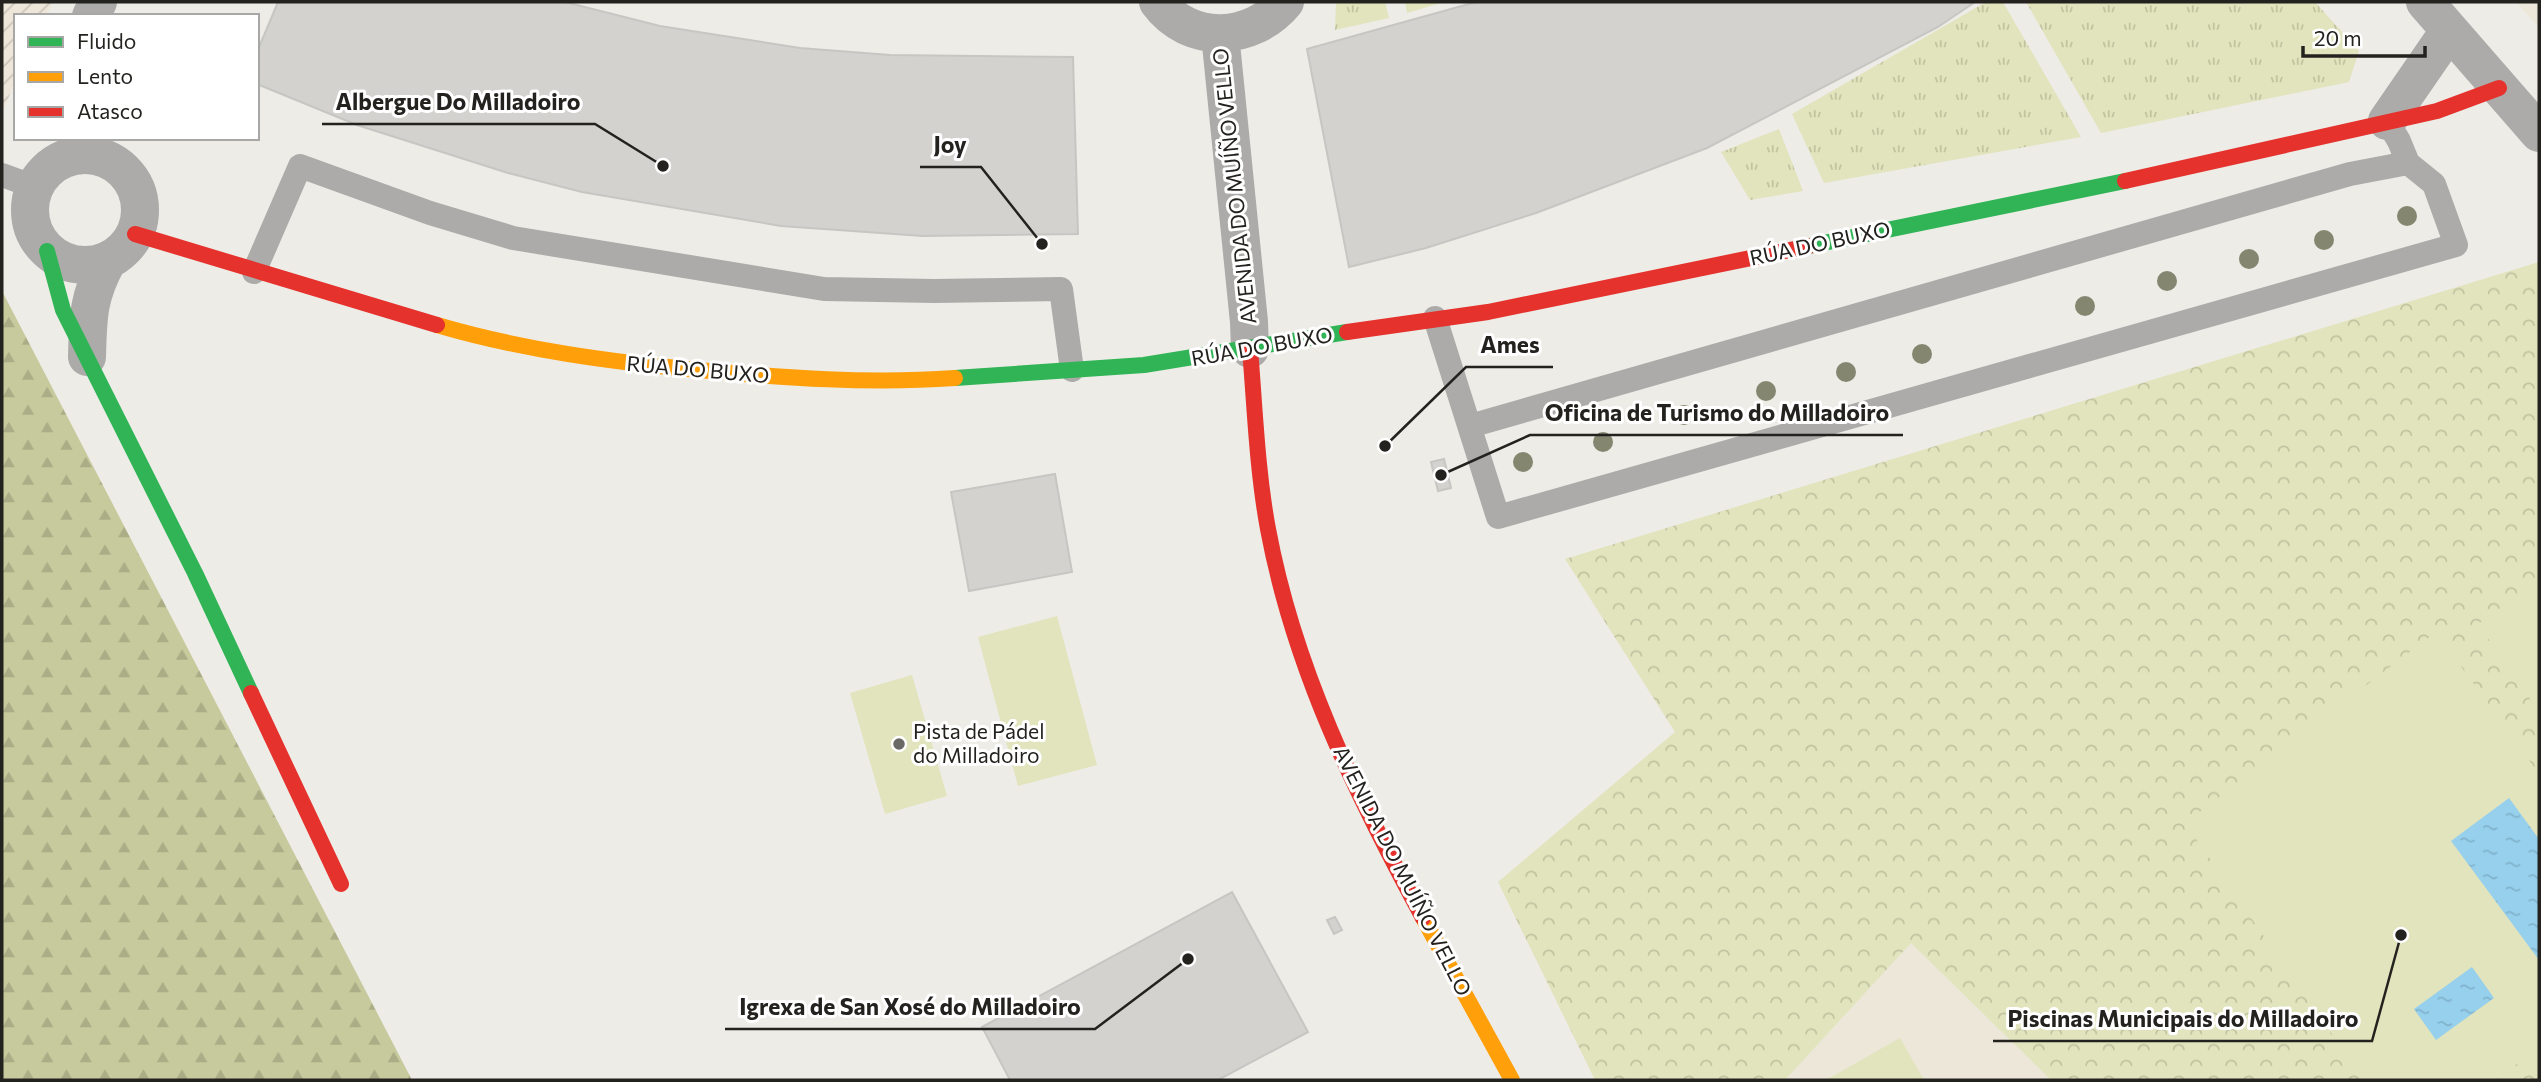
<svg xmlns="http://www.w3.org/2000/svg" width="2541" height="1082" font-family="Commissioner,sans-serif">
<style>
.industrial{fill:url(#industrial-furrows)}
.education{fill:#ece7d9}
.grass{fill:url(#grass-tufts)}
.forest{fill:url(#forest-firs)}
.park{fill:url(#park-crowns)}
.pitch{fill:#e1e4bc}
.water{fill:url(#water-ripples)}
.building{fill:#d3d2cf;stroke:#c6c6c2;stroke-width:2}
.lines{fill:none;stroke-linecap:round;stroke-linejoin:round}
.lane{stroke:#acabaa;stroke-width:24}
.street{stroke:#acabaa;stroke-width:38}
.fast{stroke:#30b455;stroke-width:16}
.slow{stroke:#ff9f0a;stroke-width:16}
.jam{stroke:#e5322d;stroke-width:16}
.tree{fill:#858670}
.poi-dot{fill:#6a6965;stroke:#fff;stroke-width:2.5}
.labels{text-anchor:middle;stroke-width:6;stroke-linejoin:round;paint-order:stroke}
.street-label{font-size:21px;fill:#23221f;stroke:#fff}
.poi-label{font-size:21px;fill:#23221f;stroke:#fff;text-anchor:start}
.leader{fill:none;stroke:#23221f;stroke-width:2.5}
.callout-dot{fill:#23221f;stroke:#fff;stroke-width:2.5}
.callout-label{font-size:23px;text-anchor:middle;font-weight:bold;fill:#23221f;stroke:#fff;stroke-width:6;stroke-linejoin:round;paint-order:stroke}
</style>
<defs>
<pattern id="industrial-furrows" width="10" height="10" patternUnits="userSpaceOnUse" patternTransform="scale(1.75)"><rect width="10" height="10" fill="#eee6d9"/><path d="M-1 1l2-2M0 10L10 0M9 11l2-2" fill="none" stroke="#ccc5ba"/></pattern>
<pattern id="grass-tufts" width="24" height="20" patternUnits="userSpaceOnUse" patternTransform="scale(1.75)"><rect width="24" height="20" fill="#e1e4bc"/><path d="M3 7l-1-3M5 7V3M7 7l1-3M15 17l-1-3M17 17v-4M19 17l1-3" fill="none" stroke="#c1c3a1"/></pattern>
<pattern id="forest-firs" width="22" height="20" patternUnits="userSpaceOnUse" patternTransform="scale(1.75)"><rect width="22" height="20" fill="#c7ca9c"/><path d="M5 1l3.5 6h-7zM16 11l3.5 6h-7z" fill="#abad86"/></pattern>
<pattern id="park-crowns" width="20" height="18" patternUnits="userSpaceOnUse" patternTransform="scale(1.75)"><rect width="20" height="18" fill="#e1e4bc"/><path d="M2 6a3 3 0 1 1 6 0M12 15a3 3 0 1 1 6 0" fill="none" stroke="#c1c3a1"/></pattern>
<pattern id="water-ripples" width="26" height="14" patternUnits="userSpaceOnUse" patternTransform="scale(1.75)"><rect width="26" height="14" fill="#96d0ed"/><path d="M2 4q2-2 4 0t4 0M15 11q2-2 4 0t4 0" fill="none" stroke="#81b2cb"/></pattern>
</defs>
<rect width="100%" height="100%" fill="#edece7"/>
<!-- industrial -->
<path class="industrial" d="M2,2H53L46,16H16V79L2,114Z"/>
<!-- education -->
<path class="education" d="M2516,2H2539V28Z
M1911,943L2051,1080H1785Z"/>
<!-- grass -->
<path class="grass" d="M1342,2H1385L1389,18L1335,30L1336,3Z
M1405,2H1444L1407,13Z
M1986,2H2003L2081,137L1824,183L1792,114Z
M2026,2H2315L2359,51L2349,82L2101,133Z
M1779,129L1803,191L1750,200L1721,152Z"/>
<!-- forest -->
<path class="forest" d="M2,290V291L412,1080H2Z"/>
<!-- park -->
<path class="park" d="M2539,262V1080H2051L1911,943L1785,1080H1595L1498,882L1675,732L1565,559Z"/>
<!-- pitch -->
<path class="pitch" d="M2539,580V712L2478,624Z
M1057,616L1097,765L1018,786L978,637Z
M2436,632L2539,774V1047L2496,1080H2364L2185,823Z
M912,675L947,796L885,814L850,693Z
M1900,1038L1924,1080H1826Z"/>
<!-- water -->
<path class="water" d="M2509,798L2539,839V960L2451,841Z
M2472,967L2494,998L2436,1040L2414,1009Z"/>
<!-- building -->
<path class="building" d="M278,2H565L660,26L800,48L890,55L1073,57L1078,234L923,236L781,226L582,192L508,173L357,125L257,84V52Z
M1476,2H1975L1938,27L1707,148L1536,213L1426,248L1349,267L1307,49Z
M1444,459L1451,488L1438,491L1431,462Z
M1055,474L1072,572L969,591L951,492Z
M1232,892L1308,1032L1218,1080H1010L982,1027Z
M1335,917L1342,930L1334,934L1327,920Z"/>
<g class="lines">
<!-- lane -->
<path class="lane" d="M2,175L35,187
M254,272L300,166L430,213L513,238L824,289L934,291L1061,289L1072,370
M1435,318L1498,517L2456,245L2434,184L2408,163L2399,141L2387,121
M1470,426L2350,174L2408,163"/>
<!-- street -->
<path class="street" d="M1158,2C1189,45 1252,42 1285,2
M2425,2L2539,133
M91,16L98,2
M1220,34L1249,322L1250,349
M2387,121L2449,31
M30 210a55 55 0 1 1 110 0a55 55 0 1 1-110 0Z
M87,357C88,317 88,296 108,260"/>
<!-- fast -->
<path class="fast" d="M1809,246L2125,181
M47,251L63,310L195,573L251,693
M955,378L1144,365L1347,332"/>
<!-- slow -->
<path class="slow" d="M437,325C522,350 611,362 699,370C784,378 870,384 955,378
M1423,918L1512,1080"/>
<!-- jam -->
<path class="jam" d="M2125,181L2437,111L2499,88
M135,234L437,325
M1347,332L1488,312L1809,246
M1250,349C1255,409 1257,470 1268,529C1294,669 1356,794 1423,918
M251,693L341,884"/>
</g>
<!-- trees -->
<g class="tree">
<circle cx="2407" cy="216" r="10"/>
<circle cx="2324" cy="240" r="10"/>
<circle cx="2249" cy="259" r="10"/>
<circle cx="2167" cy="281" r="10"/>
<circle cx="2085" cy="306" r="10"/>
<circle cx="1922" cy="354" r="10"/>
<circle cx="1846" cy="372" r="10"/>
<circle cx="1766" cy="391" r="10"/>
<circle cx="1684" cy="415" r="10"/>
<circle cx="1603" cy="442" r="10"/>
<circle cx="1523" cy="462" r="10"/>
</g>
<!-- markers -->
<circle class="poi-dot" cx="899" cy="744" r="7"/>
<g class="labels">
<!-- street labels -->
<g class="street-label">
<text transform="translate(1235 186) rotate(-96)" y="7">AVENIDA DO MUÍÑO VELLO</text>
<text transform="translate(1820 244) rotate(-12)" y="7">RÚA DO BUXO</text>
<text transform="translate(1262 347) rotate(-10)" y="7">RÚA DO BUXO</text>
<text transform="translate(698 370) rotate(5)" y="7">RÚA DO BUXO</text>
<text transform="translate(1402 871) rotate(63)" y="7">AVENIDA DO MUÍÑO VELLO</text>
</g>
<!-- poi labels -->
<g class="poi-label">
<text x="913" y="739">Pista de Pádel<tspan x="913" dy="24">do Milladoiro</tspan></text>
</g>
</g>
<!-- callouts -->
<path class="leader" d="M663 166L595 124H322M1042 244L981 167H920M1385 446L1466 367H1553M1441 475L1530 435H1903M1188 959L1095 1029H725M2401 935L2372 1041H1993"/>
<g class="callout-dot">
<circle cx="663" cy="166" r="7"/>
<circle cx="1042" cy="244" r="7"/>
<circle cx="1385" cy="446" r="7"/>
<circle cx="1441" cy="475" r="7"/>
<circle cx="1188" cy="959" r="7"/>
<circle cx="2401" cy="935" r="7"/>
</g>
<g class="callout-label">
<text x="458" y="110">Albergue Do Milladoiro</text>
<text x="950" y="153">Joy</text>
<text x="1510" y="353">Ames</text>
<text x="1717" y="421">Oficina de Turismo do Milladoiro</text>
<text x="910" y="1015">Igrexa de San Xosé do Milladoiro</text>
<text x="2183" y="1027">Piscinas Municipais do Milladoiro</text>
</g>
<!-- border -->
<rect width="2541" height="1082" fill="none" stroke="#23221f" stroke-width="7"/>
<!-- legend -->
<rect x="14" y="14" width="245" height="126" fill="#ffffff" stroke="#a7a7a5" stroke-width="2"/>
<rect x="28" y="37" width="35" height="10" fill="#30b455" stroke="#a7a7a5" stroke-width="2"/>
<text x="77" y="49" font-size="21" fill="#23221f">Fluido</text>
<rect x="28" y="72" width="35" height="10" fill="#ff9f0a" stroke="#a7a7a5" stroke-width="2"/>
<text x="77" y="84" font-size="21" fill="#23221f">Lento</text>
<rect x="28" y="107" width="35" height="10" fill="#e5322d" stroke="#a7a7a5" stroke-width="2"/>
<text x="77" y="119" font-size="21" fill="#23221f">Atasco</text>
<!-- scale -->
<path d="M2303 46v10h122v-10" fill="none" stroke="#23221f" stroke-width="3.5"/>
<text x="2314" y="46" font-size="21" fill="#23221f" stroke="#ffffff" stroke-width="5" paint-order="stroke">20 m</text>
</svg>
